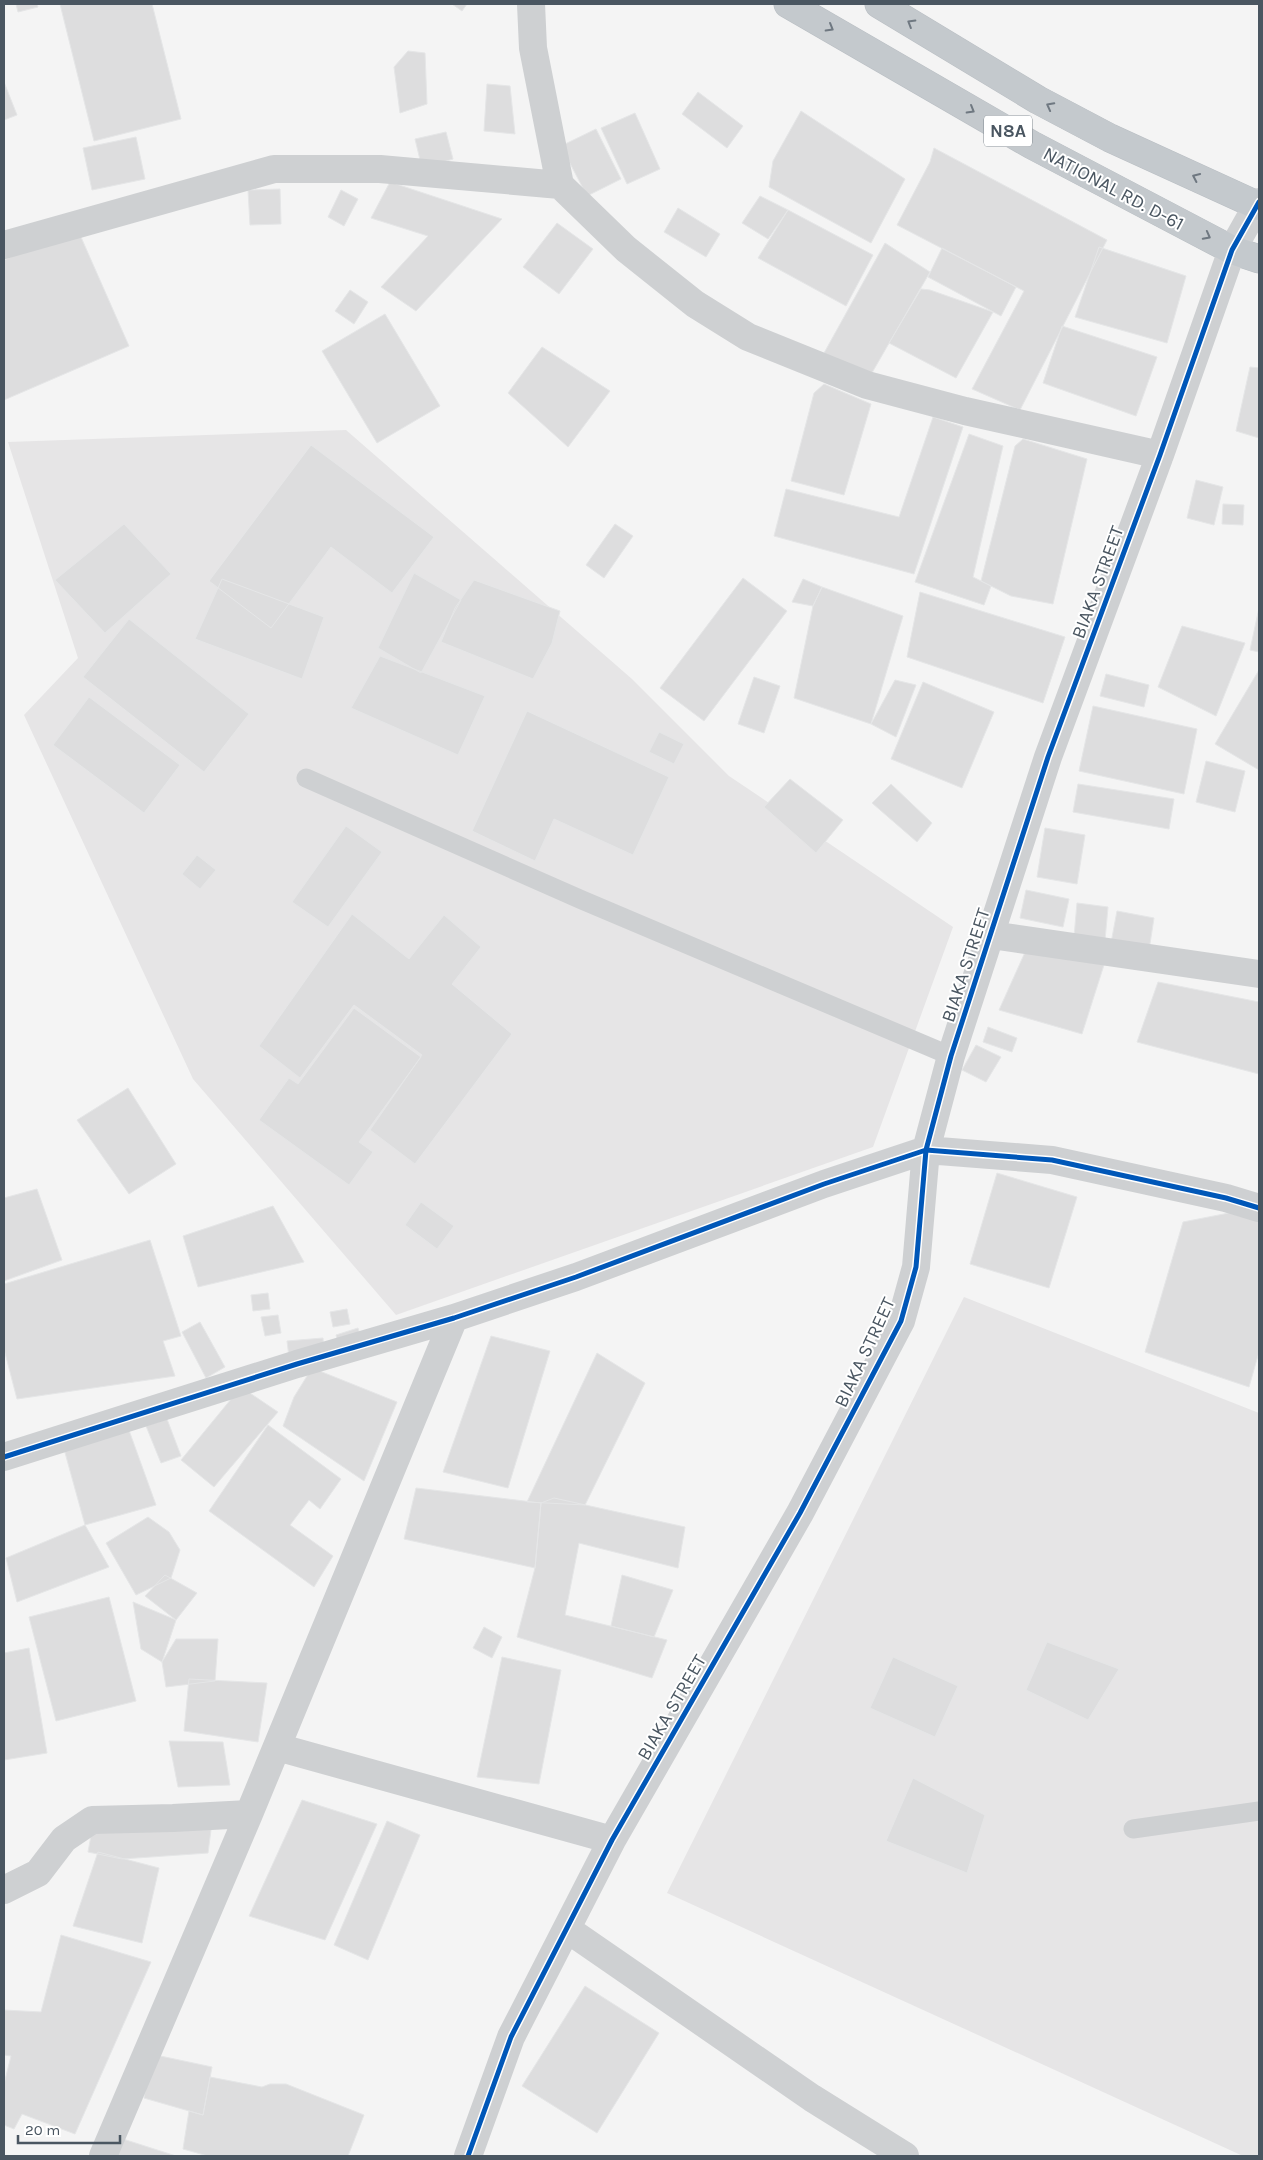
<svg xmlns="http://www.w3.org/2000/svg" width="1263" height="2160" font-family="Karla,sans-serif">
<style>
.education{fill:#e6e5e6}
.building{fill:#ddddde;stroke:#e5e6e7}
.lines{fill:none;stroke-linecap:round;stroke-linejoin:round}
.trunk-casing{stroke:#b9bec3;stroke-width:29}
.service{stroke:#ced0d2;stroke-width:19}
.minor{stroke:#ced0d2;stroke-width:28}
.trunk{stroke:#c4c9cd;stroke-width:28}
.cycleway-casing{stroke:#fff;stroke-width:8}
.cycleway{stroke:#0057b8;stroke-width:5}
.oneway{stroke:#6f7881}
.labels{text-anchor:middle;stroke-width:4;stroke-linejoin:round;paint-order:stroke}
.shield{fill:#fff;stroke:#808990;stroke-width:1}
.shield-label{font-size:18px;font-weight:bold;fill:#4a5661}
.street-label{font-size:19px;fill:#4a5661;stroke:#fff}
</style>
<rect width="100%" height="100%" fill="#f4f4f4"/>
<!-- education -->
<path class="education" d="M346,430L632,679L729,776L953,927L873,1147L396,1315L193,1079L24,715L78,658L8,442Z
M964,1297L1259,1413V2156H1243L667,1893Z"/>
<!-- building -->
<path class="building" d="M16,4H37L38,7L18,12Z
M60,4H152L181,119L94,141Z
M452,4H467L462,11Z
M408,51L425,53L427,104L400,113L394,67Z
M4,82L17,115L4,120Z
M487,84L510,86L515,134L484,131Z
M698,92L743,126L727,148L682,114Z
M801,111L905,179L871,243L769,187L773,161Z
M635,113L660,169L627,184L601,128Z
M596,129L621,179L587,196L561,146Z
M446,132L453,159L422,168L415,139Z
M136,137L145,179L92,190L83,148Z
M934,148L1107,240L1020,410L972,389L1024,291L897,225L930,162Z
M390,182L502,219L416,311L381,287L428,236L371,218Z
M280,189L281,224L250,225L248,190Z
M341,190L358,199L344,226L328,217Z
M760,196L788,210L768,239L742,223Z
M678,208L720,234L706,257L664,232Z
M788,210L873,255L846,306L758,258Z
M557,223L593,249L559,294L523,267Z
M77,228L129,346L4,400V260Z
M885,243L930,272L869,378L824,353Z
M1099,247L1186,276L1167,343L1075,317Z
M942,248L1016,287L1001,316L928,277Z
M921,289L930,290L993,312L956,378L889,343Z
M350,290L368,302L354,324L335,311Z
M385,314L440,406L377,443L322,351Z
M1062,326L1157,357L1136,416L1043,383Z
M542,347L610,391L568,447L508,393Z
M1250,367L1259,368V438L1236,431Z
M824,384L871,404L844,495L791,481L814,393Z
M933,417L963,427L914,574L774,536L786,489L899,517Z
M969,434L1003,446L973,577L991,586L984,605L915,582Z
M1023,439L1087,459L1053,604L1011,596L981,581L1015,446Z
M311,445L434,537L392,593L331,547L271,628L209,581Z
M1196,480L1223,487L1214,525L1187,518Z
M1223,504L1244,505L1243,525L1222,524Z
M124,524L171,574L105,633L55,580Z
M615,524L633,536L604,578L586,565Z
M414,573L461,600L421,673L378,648Z
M743,578L787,611L704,721L660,688Z
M222,579L324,617L302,679L195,639Z
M803,579L822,587L813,606L792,602Z
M474,580L560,611L552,643L533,679L441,642L455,608Z
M822,587L903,616L871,724L794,698L813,606Z
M920,592L1065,637L1043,703L907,657Z
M1259,608V652L1250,650Z
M129,619L249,714L204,772L83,677Z
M1182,626L1245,643L1216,716L1158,687Z
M380,656L485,696L458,755L351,708Z
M1259,670V770L1215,744Z
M1106,674L1149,685L1144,707L1100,696Z
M754,677L780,686L764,733L738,724Z
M895,680L916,685L896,737L871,724Z
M923,682L994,712L962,788L891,759Z
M89,697L180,765L144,813L53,745Z
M1093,706L1197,729L1184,794L1079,771Z
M527,711L669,777L633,855L554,819L535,861L472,831Z
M659,732L684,744L674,764L649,752Z
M1206,761L1245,771L1235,812L1196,802Z
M790,779L843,820L816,853L764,807Z
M891,784L932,823L917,842L872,803Z
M1078,784L1174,799L1169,829L1073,812Z
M346,826L382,852L328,927L292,902Z
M1045,828L1085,835L1077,884L1037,877Z
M197,855L216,870L200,889L182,874Z
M1026,890L1069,899L1063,927L1020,918Z
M1077,903L1108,907L1105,940L1074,937Z
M1117,911L1154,918L1149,950L1111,943Z
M352,914L409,959L444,915L481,947L452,984L512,1034L415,1164L370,1130L422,1055L354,1005L300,1078L259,1046Z
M1026,950L1104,965L1082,1034L999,1010Z
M1158,982L1259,1002V1074L1137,1042Z
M354,1008L421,1057L359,1142L373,1152L349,1185L259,1120L289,1078L298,1084Z
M988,1027L1017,1038L1012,1052L983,1042Z
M976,1045L1001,1057L986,1082L962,1070Z
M128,1088L176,1164L129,1194L77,1120Z
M997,1173L1077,1197L1049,1288L970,1264Z
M37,1189L62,1260L4,1281V1198Z
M421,1202L454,1226L437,1249L405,1225Z
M273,1206L304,1262L198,1287L183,1236Z
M1229,1213L1259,1221V1352L1249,1387L1145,1352L1183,1222Z
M150,1240L181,1336L163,1341L175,1376L17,1399L4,1349V1284Z
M268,1293L270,1309L253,1311L251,1295Z
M347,1309L350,1324L333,1327L330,1312Z
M278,1315L281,1333L265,1336L261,1317Z
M200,1322L225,1367L206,1378L182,1332Z
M358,1328L362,1343L340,1349L336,1335Z
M491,1336L550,1351L508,1488L443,1472Z
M323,1338L324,1354L289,1357L287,1341Z
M597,1353L645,1383L585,1505L527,1502Z
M312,1368L397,1402L364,1481L283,1426L294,1397Z
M241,1387L278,1412L214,1487L181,1460Z
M167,1419L181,1456L161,1463L146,1426Z
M126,1422L156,1505L85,1525L64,1449Z
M268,1425L341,1479L320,1509L309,1500L290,1525L333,1556L314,1587L209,1511Z
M416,1488L541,1503L535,1568L404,1539Z
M554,1498L685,1527L678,1568L579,1543L565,1615L667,1640L652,1678L517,1637L535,1568L541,1503Z
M148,1517L169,1532L180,1550L171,1578L136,1595L106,1543Z
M85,1525L109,1567L17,1602L6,1558Z
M165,1575L197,1593L176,1620L145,1596Z
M622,1575L673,1590L654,1637L611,1626Z
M109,1597L136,1701L56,1721L29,1617Z
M133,1602L176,1620L162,1662L141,1649Z
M484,1627L502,1637L492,1658L473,1648Z
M176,1639H218L215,1681L166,1687L162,1662Z
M1047,1642L1119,1669L1088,1720L1026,1690Z
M29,1648L47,1753L4,1760V1653Z
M502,1657L561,1670L539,1784L477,1777Z
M893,1657L958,1686L935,1737L870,1708Z
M189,1679L267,1683L258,1742L184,1731Z
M169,1741L223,1742L230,1785L178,1787Z
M913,1778L985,1815L967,1873L886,1841Z
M302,1800L377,1824L325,1940L249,1916Z
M387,1821L420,1835L368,1960L334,1945Z
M212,1822L208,1853L122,1859L88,1852L93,1825Z
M98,1852L159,1868L142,1943L73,1926Z
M61,1935L151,1962L75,2134L22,2114L14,2129L4,2125V2084L11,2056L4,2055V2010L41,2012Z
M585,1986L659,2033L597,2133L522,2086Z
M151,2054L212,2067L203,2115L144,2098Z
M210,2077L262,2087L270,2084H286L364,2115L348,2156H208L183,2149L189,2111L203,2115Z
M123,2139L176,2156H117Z"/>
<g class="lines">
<!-- trunk casing -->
<g class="trunk-casing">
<path id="trunk" d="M788,4L1032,145L1232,250L1259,259
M879,4L1038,100L1110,138L1259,206"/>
</g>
<!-- service -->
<path class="service" d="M306,778L582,900L951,1056
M1133,1829L1259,1811"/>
<!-- minor -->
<path class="minor" d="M531,4L533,48L560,185L626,249L695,304L748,337L867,385L965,411L1160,455
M4,245L274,169H380L560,185
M991,935L1259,974
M4,1457L297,1364L454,1318L576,1277L824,1184L926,1150L1052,1160L1226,1198L1259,1208
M277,1747L612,1840
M4,1890L38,1873L64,1839L92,1820L173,1818L249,1814
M567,1929L812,2098L905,2156
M103,2156L249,1814L454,1318
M468,2156L511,2037L612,1840L800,1513L901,1321L916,1267L926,1150L951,1056L1048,757L1160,455L1232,250L1259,202"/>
<!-- trunk -->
<use href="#trunk" class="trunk"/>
<!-- cycleway casing -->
<g class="cycleway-casing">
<path id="cycleway" d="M4,1457L297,1364L454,1318L576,1277L824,1184L926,1150L1052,1160L1226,1198L1259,1208
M468,2156L511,2037L612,1840L800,1513L901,1321L916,1267L926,1150L951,1056L1048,757L1160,455L1232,250L1259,202"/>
</g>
<!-- cycleway -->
<use href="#cycleway" class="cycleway"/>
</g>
<!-- one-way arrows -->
<defs><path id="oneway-chevron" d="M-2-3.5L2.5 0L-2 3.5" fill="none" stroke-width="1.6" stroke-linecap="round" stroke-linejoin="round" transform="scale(1.25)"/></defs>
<g class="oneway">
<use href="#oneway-chevron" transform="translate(911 23) rotate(-149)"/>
<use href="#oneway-chevron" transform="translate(830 28) rotate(30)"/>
<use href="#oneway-chevron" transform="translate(1050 106) rotate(-152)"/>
<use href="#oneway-chevron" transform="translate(971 110) rotate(30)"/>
<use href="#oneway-chevron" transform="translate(1196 177) rotate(-155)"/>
<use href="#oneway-chevron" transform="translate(1207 236) rotate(28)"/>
</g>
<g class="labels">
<!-- shield labels -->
<rect class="shield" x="984" y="115.5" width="48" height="31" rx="4"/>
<g class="shield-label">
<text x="1008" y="137">N8A</text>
</g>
<!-- street labels -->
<g class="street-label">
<text transform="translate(1114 188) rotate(28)" y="7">NATIONAL RD. D-61</text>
<text transform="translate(1097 582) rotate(-70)" y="7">BIAKA STREET</text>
<text transform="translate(965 965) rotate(-72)" y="7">BIAKA STREET</text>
<text transform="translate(864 1352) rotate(-65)" y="7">BIAKA STREET</text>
<text transform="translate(671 1707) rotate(-60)" y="7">BIAKA STREET</text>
</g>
</g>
<!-- border -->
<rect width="1263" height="2160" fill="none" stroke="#4a5661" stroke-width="10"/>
<!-- scale -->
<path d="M18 2135v8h102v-8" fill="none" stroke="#4a5661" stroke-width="2.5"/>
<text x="25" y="2135" font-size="15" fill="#4a5661" stroke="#ffffff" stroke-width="4" paint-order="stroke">20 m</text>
</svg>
